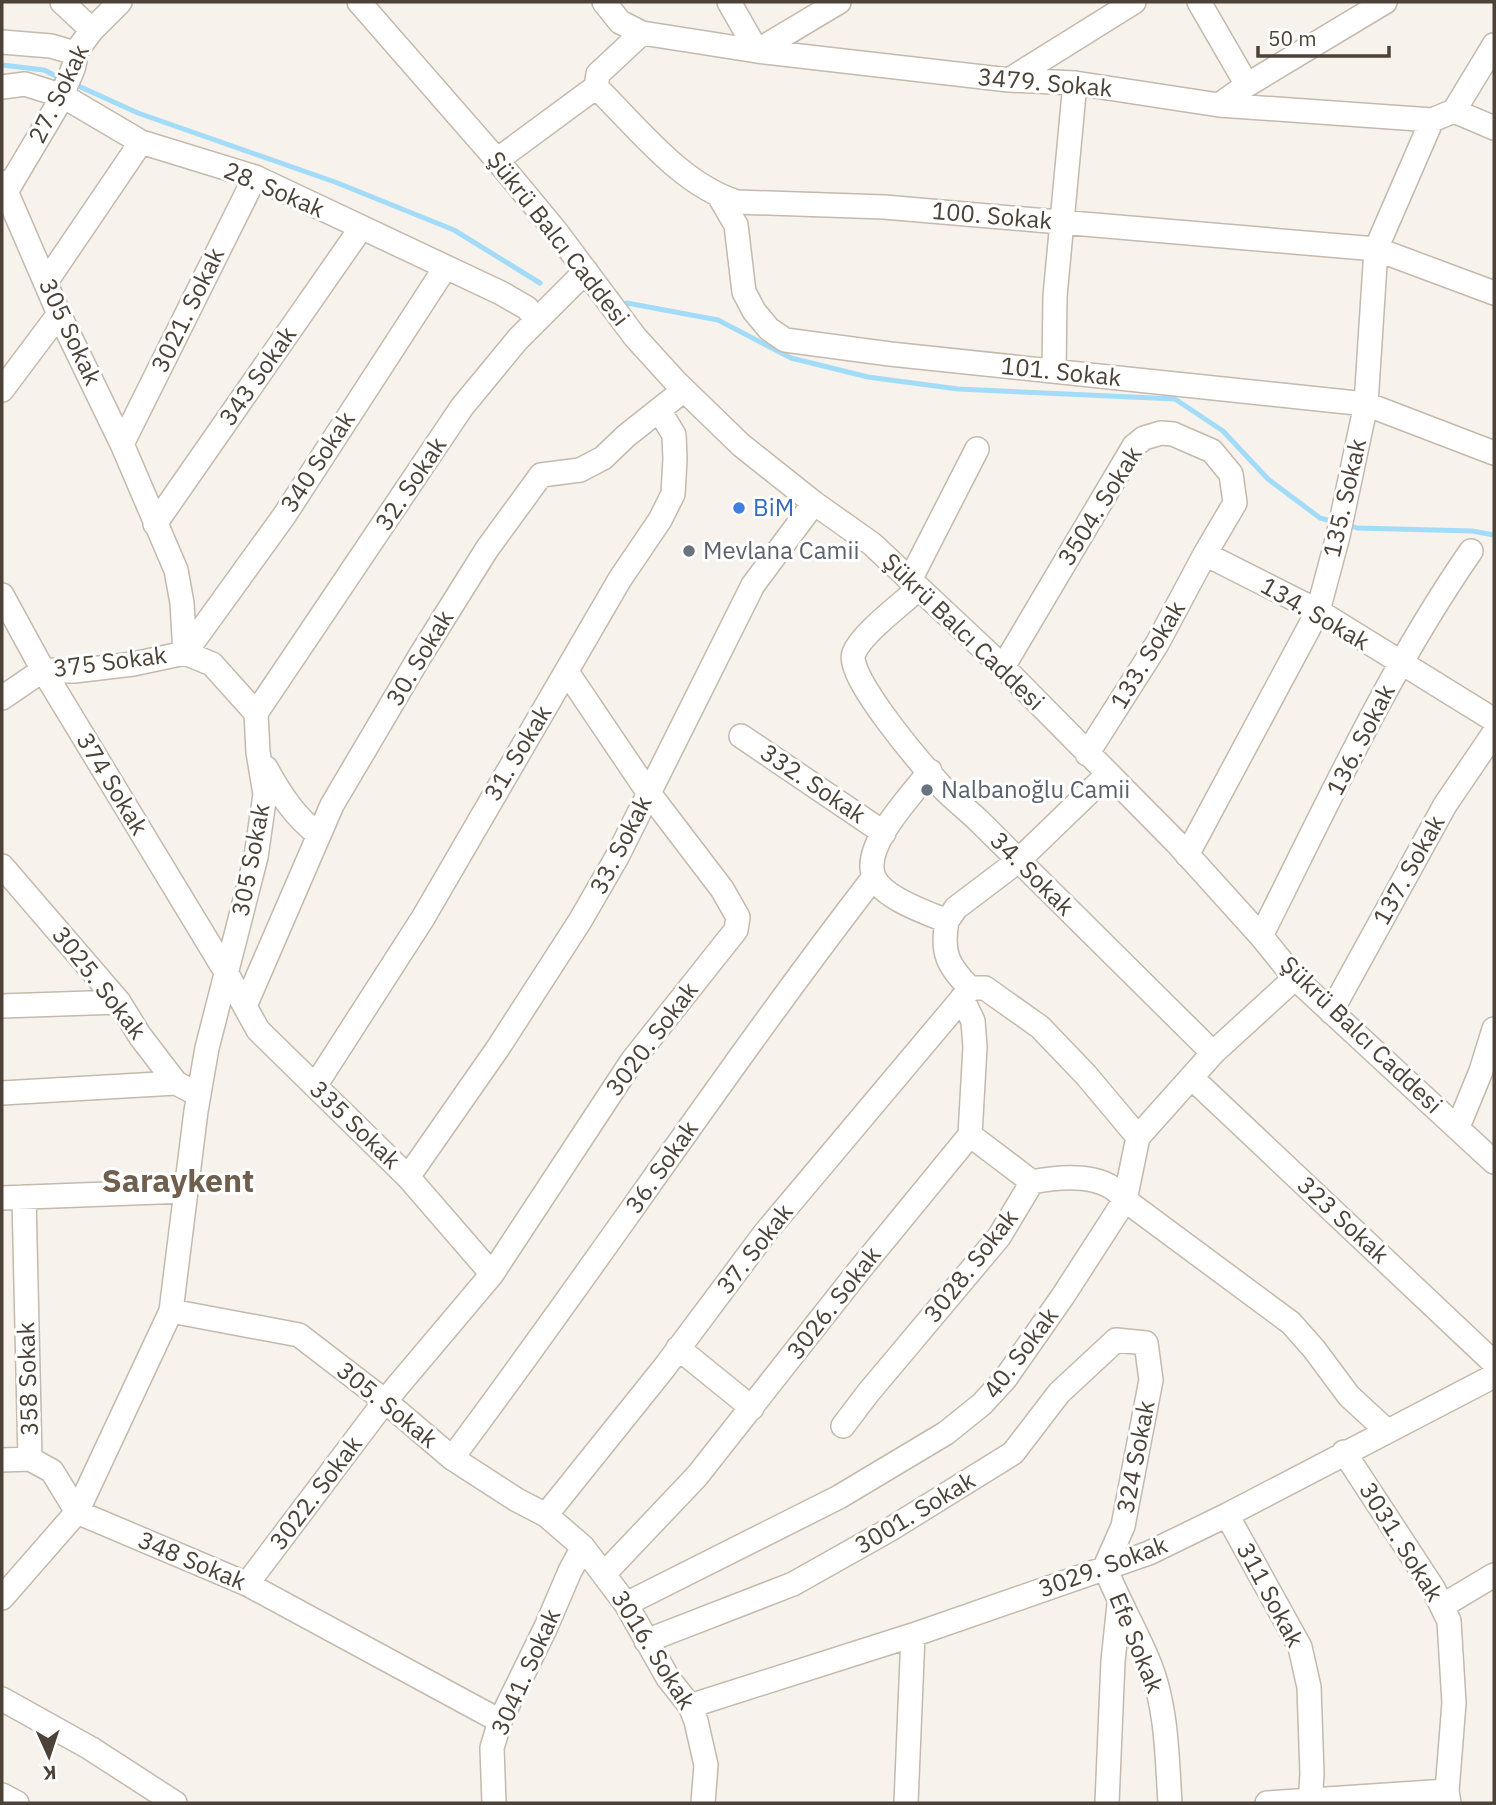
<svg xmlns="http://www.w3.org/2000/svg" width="1496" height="1805" font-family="'IBM Plex Sans',sans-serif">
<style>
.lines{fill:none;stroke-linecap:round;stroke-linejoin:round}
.stream{stroke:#a2dcf8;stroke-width:5}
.minor-casing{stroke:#c4b9ac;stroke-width:26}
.minor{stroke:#fff;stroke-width:23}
.shop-dot{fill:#3f7fe0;stroke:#fff;stroke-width:2.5}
.worship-dot{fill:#6b7280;stroke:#fff;stroke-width:2.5}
.labels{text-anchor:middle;stroke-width:6;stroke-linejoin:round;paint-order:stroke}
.street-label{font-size:24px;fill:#4c4237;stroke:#fff}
.shop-label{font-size:24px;fill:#366cbe;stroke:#fff;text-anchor:start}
.worship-label{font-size:24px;fill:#5b616d;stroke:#fff;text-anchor:start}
.district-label{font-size:32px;font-weight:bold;fill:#705f4d;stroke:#fff}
</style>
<rect width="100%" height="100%" fill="#f7f2eb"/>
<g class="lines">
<!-- stream -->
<path class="stream" d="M2,65L44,70L62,79
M74,84L138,113L335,182L454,230L540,283
M627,303L718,320L791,358L868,377L958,389L1175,399L1223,431L1268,479L1320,518L1335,522
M1348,525L1357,528L1472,531L1494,535"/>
<!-- minor casing -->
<g class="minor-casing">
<path id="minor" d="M62,2L92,30
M359,2L497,160L555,230L635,337L675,381L741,445L814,503L872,544L1003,667L1176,842L1261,936L1295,978L1494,1162
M604,2L620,22L642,33L757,51L1009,80L1075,83L1219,105L1432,120L1454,111L1494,128
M729,2L757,51L839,2
M1199,2L1247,85
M642,33L598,74L596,87C638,128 680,184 737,202L884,207L1376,249L1494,293
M2,42L51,46L75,53
M1009,80L1134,2
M2,87L25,84L63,96L141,142L255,177L501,293L527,308L537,320
M1219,105L1247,85L1385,2
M1454,111L1494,45
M497,160L596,87
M2,182L59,314L122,444L176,570L182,603L185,653
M6,192L63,96C65,80 77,70 75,53L92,30L120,2
M719,196L736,225L744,292L754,311L769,329L785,340L890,354L1366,404L1494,453
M46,282L141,142
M1054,371L1055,296L1075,83
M2,390L59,314
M122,444L255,177
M155,524L361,228
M1205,554L1318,611L1494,720
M910,580L977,449
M919,588C902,604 862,633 854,653C844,675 924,767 941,786C953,799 968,810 981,823L1213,1053
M2,595L43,670L226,972L258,1030L408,1177L492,1274
M185,653L212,664L256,713L258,752L265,794L256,857L207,1048L196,1111L171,1311L77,1512L247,1584L500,1721
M185,653L284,516L445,268
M1003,667L1134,446L1144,438L1161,433L1173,434L1212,451L1231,474L1235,503L1205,554L1157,644L1087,754
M2,698L43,670L74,671L133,664L185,653
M256,713L462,407L518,339L586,271
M741,736L884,833
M266,768C280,794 295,817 319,835
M930,771C912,795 861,846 874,877C883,898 927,913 947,921C941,953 948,966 970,988H985L1040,1027L1086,1075L1138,1137
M1187,855L1318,611L1338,536L1366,404L1376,249L1432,120
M2,866L119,1002L140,1036L176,1083L199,1095
M947,921L956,908L1018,861L1108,774
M1261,936C1327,805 1388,671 1471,551
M2,1006L119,1002
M245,1006L332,805L420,656L487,549L541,475L580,470L603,458L626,436L684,390
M1331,1012L1445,805L1494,733
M1192,1078L1494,1363
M315,1086L423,918L620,579L660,520L673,494L675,459L674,435L659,410
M2,1093L176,1083
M1458,1127L1481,1071L1494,1029
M970,1135L1032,1182
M408,1177L498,1048L580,921L617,857L753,585L814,503
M2,1198L185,1191
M171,1311L299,1335L385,1401L452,1458L517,1500L546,1515L583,1547L626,1604L668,1678L690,1706L696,1721L706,1765L703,1803
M678,1348L752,1408
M843,1426L868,1393L999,1237L1032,1182C1061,1176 1106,1172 1125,1200L1291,1323L1314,1349L1349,1396L1387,1431
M1344,1452L1433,1588L1449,1621L1454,1703L1447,1791L1449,1803
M452,1458C596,1266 728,1066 874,877
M2,1460L30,1459
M546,1515L664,1368L765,1233L970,989
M1227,1515L1300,1647L1309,1687L1312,1774L1310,1803
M604,1574L697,1476L861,1268L970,1135L975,1047L973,1021L962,998
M247,1584L385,1401L492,1274L632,1061L736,930L738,917L722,889L648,792L567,672
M2,1598L77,1512L52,1471L30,1459L24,1197
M626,1604L839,1497L946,1433L982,1404L1005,1379L1063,1296L1125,1200L1138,1137L1213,1053L1295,978
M1442,1606L1494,1575
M646,1641L793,1584L889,1530L1013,1453L1059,1393L1116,1340L1146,1343L1151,1380L1123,1526L1105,1567C1118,1601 1137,1632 1150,1665C1167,1708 1167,1758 1170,1803
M2,1699L90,1748L175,1803
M690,1706L913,1635L1149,1553L1227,1515L1494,1376
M2,1795L17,1803
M494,1803L492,1748L500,1721L546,1627L570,1571L583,1547
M906,1803L913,1635
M1107,1803L1113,1661L1119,1604
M1267,1803L1447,1791"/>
</g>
<!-- minor -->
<use href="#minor" class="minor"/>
</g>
<!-- markers -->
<circle class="shop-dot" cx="739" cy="508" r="7"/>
<g class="worship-dot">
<circle cx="689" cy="551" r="7"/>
<circle cx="927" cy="790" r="7"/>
</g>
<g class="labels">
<!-- street labels -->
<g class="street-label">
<text transform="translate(1045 83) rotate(5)" y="8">3479. Sokak</text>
<text transform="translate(59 94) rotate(-64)" y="8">27. Sokak</text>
<text transform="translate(274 190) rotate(23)" y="8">28. Sokak</text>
<text transform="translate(992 216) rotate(5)" y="8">100. Sokak</text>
<text transform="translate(558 239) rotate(52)" y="8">Şükrü Balcı Caddesi</text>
<text transform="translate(188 310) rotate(-64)" y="8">3021. Sokak</text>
<text transform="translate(70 332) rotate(65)" y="8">305 Sokak</text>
<text transform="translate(1061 372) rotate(6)" y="8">101. Sokak</text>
<text transform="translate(258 376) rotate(-55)" y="8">343 Sokak</text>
<text transform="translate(318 462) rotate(-57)" y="8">340 Sokak</text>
<text transform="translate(411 484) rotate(-56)" y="8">32. Sokak</text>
<text transform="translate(1345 498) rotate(-77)" y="8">135. Sokak</text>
<text transform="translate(1100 506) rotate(-58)" y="8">3504. Sokak</text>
<text transform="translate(1315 614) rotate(30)" y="8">134. Sokak</text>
<text transform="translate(963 632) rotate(44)" y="8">Şükrü Balcı Caddesi</text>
<text transform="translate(1148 655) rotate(-59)" y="8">133. Sokak</text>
<text transform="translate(420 658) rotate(-59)" y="8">30. Sokak</text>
<text transform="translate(110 662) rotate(-7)" y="8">375 Sokak</text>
<text transform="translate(1361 740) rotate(-63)" y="8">136. Sokak</text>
<text transform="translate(518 753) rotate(-59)" y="8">31. Sokak</text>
<text transform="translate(112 784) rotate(59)" y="8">374 Sokak</text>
<text transform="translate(813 784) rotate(34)" y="8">332. Sokak</text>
<text transform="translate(621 845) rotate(-63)" y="8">33. Sokak</text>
<text transform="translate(251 860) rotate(-79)" y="8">305 Sokak</text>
<text transform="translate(1409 870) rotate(-61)" y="8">137. Sokak</text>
<text transform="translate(1032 874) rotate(45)" y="8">34. Sokak</text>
<text transform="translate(99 983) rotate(52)" y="8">3025. Sokak</text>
<text transform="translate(1361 1035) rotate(44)" y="8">Şükrü Balcı Caddesi</text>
<text transform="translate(652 1039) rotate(-53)" y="8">3020. Sokak</text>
<text transform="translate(355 1125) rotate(44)" y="8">335 Sokak</text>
<text transform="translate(662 1167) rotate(-55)" y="8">36. Sokak</text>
<text transform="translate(1343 1220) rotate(43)" y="8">323 Sokak</text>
<text transform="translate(755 1249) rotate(-52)" y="8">37. Sokak</text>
<text transform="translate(971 1266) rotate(-52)" y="8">3028. Sokak</text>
<text transform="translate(834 1303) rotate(-52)" y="8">3026. Sokak</text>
<text transform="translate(1021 1353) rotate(-53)" y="8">40. Sokak</text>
<text transform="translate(28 1379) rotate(-92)" y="8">358 Sokak</text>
<text transform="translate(387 1405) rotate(39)" y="8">305. Sokak</text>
<text transform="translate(1136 1457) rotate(-79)" y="8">324 Sokak</text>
<text transform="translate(316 1493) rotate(-53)" y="8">3022. Sokak</text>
<text transform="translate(915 1513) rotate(-31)" y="8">3001. Sokak</text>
<text transform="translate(1401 1542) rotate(58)" y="8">3031. Sokak</text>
<text transform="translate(192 1561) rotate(23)" y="8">348 Sokak</text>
<text transform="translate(1103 1567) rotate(-20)" y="8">3029. Sokak</text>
<text transform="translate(1270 1595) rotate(62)" y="8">311 Sokak</text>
<text transform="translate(1136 1643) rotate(68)" y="8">Efe Sokak</text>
<text transform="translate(653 1650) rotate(58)" y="8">3016. Sokak</text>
<text transform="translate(526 1672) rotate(-66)" y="8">3041. Sokak</text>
</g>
<!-- shop labels -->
<g class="shop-label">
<text x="753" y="516">BiM</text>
</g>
<!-- worship labels -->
<g class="worship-label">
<text x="703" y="559">Mevlana Camii</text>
<text x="941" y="798">Nalbanoğlu Camii</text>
</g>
<!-- district labels -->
<g class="district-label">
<text x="178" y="1192">Saraykent</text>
</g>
</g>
<!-- border -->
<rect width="1496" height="1805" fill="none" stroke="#4c4237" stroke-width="7"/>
<!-- north arrow -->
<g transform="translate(49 1756) rotate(177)" stroke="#ffffff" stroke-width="5" paint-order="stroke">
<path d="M0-5L12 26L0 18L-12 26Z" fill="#4c4237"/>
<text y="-10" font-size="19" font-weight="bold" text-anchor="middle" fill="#4c4237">K</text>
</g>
<!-- scale -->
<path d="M1258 46v10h131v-10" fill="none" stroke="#4c4237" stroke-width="3.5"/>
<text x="1268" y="46" font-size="21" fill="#4c4237" stroke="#ffffff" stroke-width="5" paint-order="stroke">50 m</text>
</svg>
